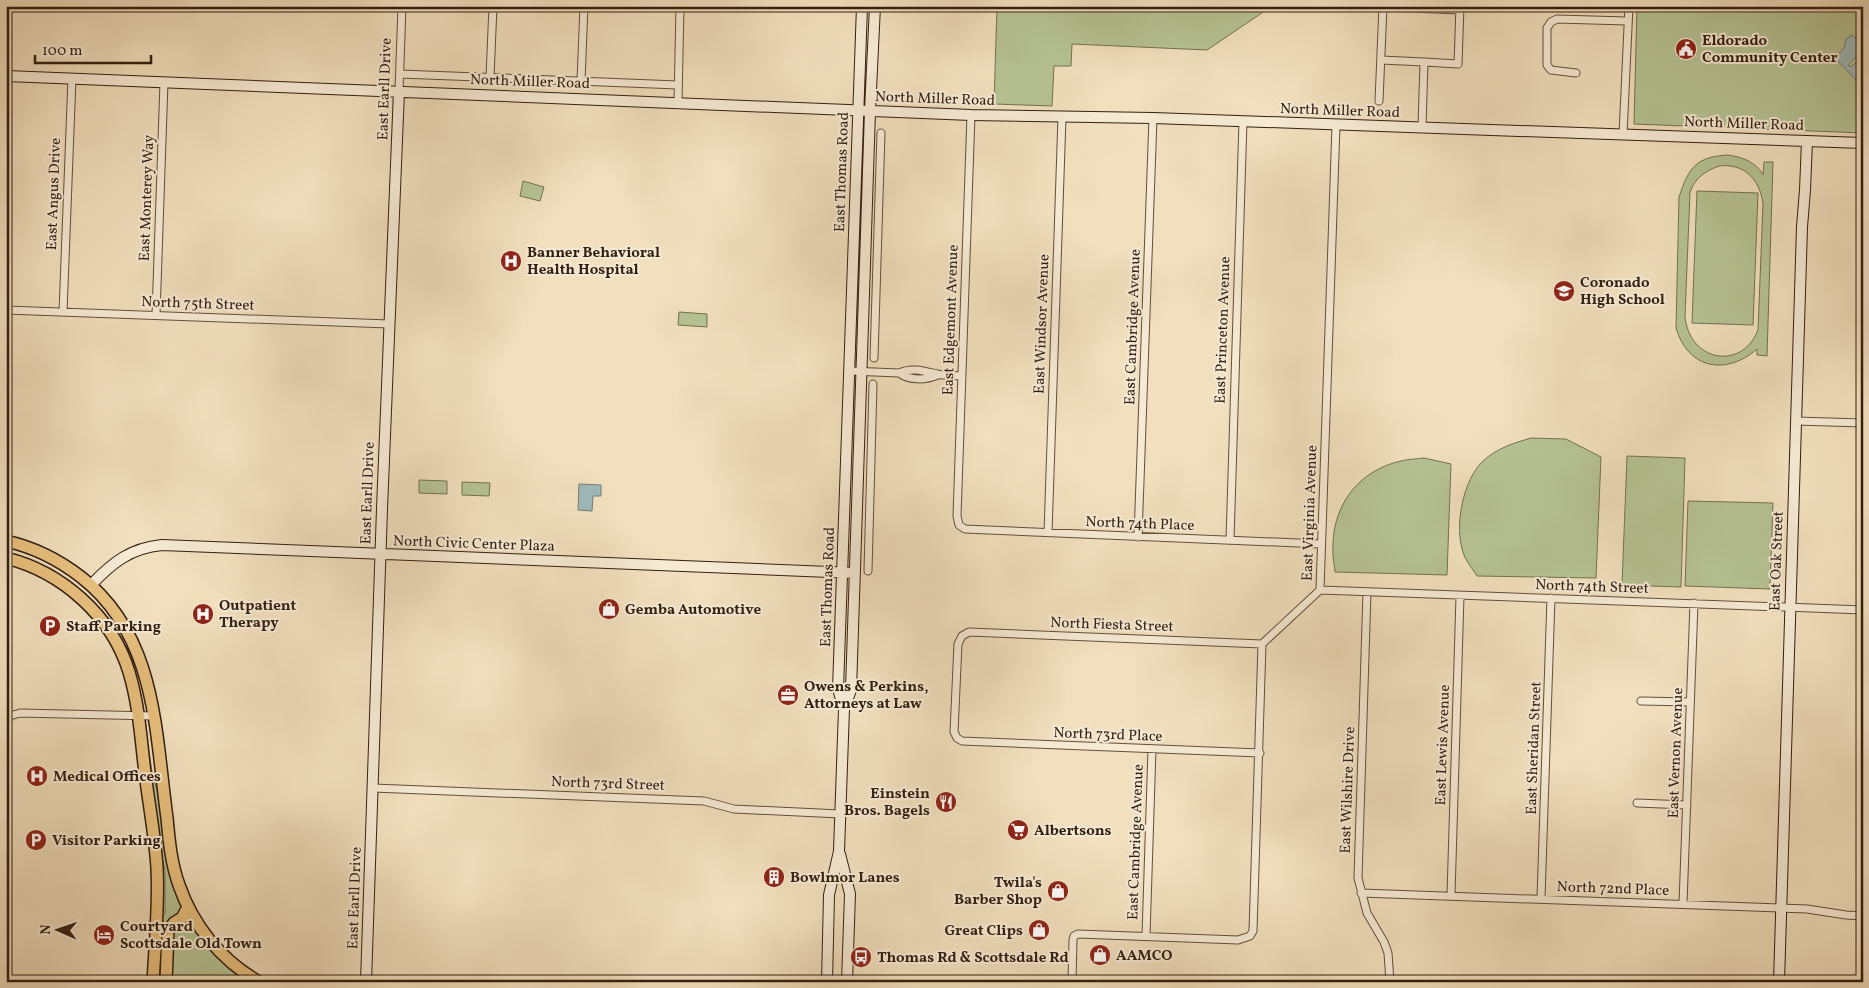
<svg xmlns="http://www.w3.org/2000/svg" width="1869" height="988" font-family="Vollkorn,serif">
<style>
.green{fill:#b6c394;stroke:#747152;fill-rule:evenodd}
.water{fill:#9ebaba;stroke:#737c76}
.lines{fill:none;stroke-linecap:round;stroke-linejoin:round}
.street-casing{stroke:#624f3c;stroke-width:9}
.secondary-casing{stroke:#321f11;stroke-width:12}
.primary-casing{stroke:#321f11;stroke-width:14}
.street{stroke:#f6ead4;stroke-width:7}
.secondary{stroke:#f6ead4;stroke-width:10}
.primary{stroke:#e8c07e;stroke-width:11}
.labels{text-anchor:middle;stroke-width:4;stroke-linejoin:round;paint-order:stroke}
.poi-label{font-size:15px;font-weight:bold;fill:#321f11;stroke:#f6ead4;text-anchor:start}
.street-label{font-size:15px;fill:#321f11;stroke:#f6ead4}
</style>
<rect width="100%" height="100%" fill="#f1dfbd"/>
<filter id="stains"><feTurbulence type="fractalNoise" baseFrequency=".004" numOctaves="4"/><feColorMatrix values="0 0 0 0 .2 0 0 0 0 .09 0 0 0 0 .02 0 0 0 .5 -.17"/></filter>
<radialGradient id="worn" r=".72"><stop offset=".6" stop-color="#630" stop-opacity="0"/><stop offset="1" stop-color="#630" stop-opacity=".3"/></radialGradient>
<!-- green -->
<path class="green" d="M997,6H1272L1207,50L1072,44L1071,66H1054L1052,106L994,104Z
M1637,6H1863V133L1634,124Z
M1728,155C1742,157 1756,162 1763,175L1764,162H1773L1767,356L1757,355V349C1726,376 1688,369 1676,328L1679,197C1689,167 1696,157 1728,155ZM1719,166C1744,163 1760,179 1763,204L1758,330C1742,371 1689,362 1685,316L1690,192C1695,178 1705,171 1719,166Z
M523,181L544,187L540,201L520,196Z
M1697,191L1758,193L1753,325L1692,323Z
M679,312L707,314V327L678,325Z
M1531,438L1566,439L1601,457L1596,578L1477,576C1472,568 1465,560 1463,552C1454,526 1463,480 1483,461C1497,448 1514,443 1531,438Z
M1627,456L1685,458L1681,587L1622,585Z
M1424,458L1451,464L1447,575L1335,572C1334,563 1332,553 1333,544C1334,503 1360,470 1401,461C1408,459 1417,459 1424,458Z
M419,480L447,481V494L419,493Z
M462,482L490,483L489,496L462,495Z
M1688,501L1773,503L1770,589L1685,586Z
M146,734L153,778L157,790C165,847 169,902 208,947C219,961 234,971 249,982H157L160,919L165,914V870L157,836Z"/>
<!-- water -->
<path class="water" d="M1852,35L1863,46V50L1848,65L1851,67L1863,56V87L1835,58L1844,48L1846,39Z
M579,484L601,485V496H593L592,511L578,510Z"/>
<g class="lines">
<!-- street casing -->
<g class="street-casing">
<path id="street" d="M1383,7L1460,10
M1381,60L1424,62
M1576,73L1551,70L1547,65V28L1551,22L1557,19L1627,21
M400,74L678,85
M490,77L493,6
M581,81L584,6
M399,91L402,6
M1379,101L1383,6
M678,102L680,6
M971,115L957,516L959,525L965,529L1321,544
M1422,127L1424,62L1458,64L1460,6
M1623,134L1629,6
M6,310L389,324
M63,312L72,78
M156,315L164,82
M874,358L881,133
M850,371L899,373C912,367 924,371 937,374C945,376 954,375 961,376
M899,373C910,381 926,380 938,375
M1796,421L1863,423
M1048,533L1062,117
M1138,537L1153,118
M1230,540L1243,121
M868,571L873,384
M1320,590L1863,610
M1367,592L1358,878L1367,913L1384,942L1388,953L1390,982
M1641,701L1690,702
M6,724L10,716L20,713L154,716
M1260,753L962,741L957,738L954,732L958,644L962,636L969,632L1262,644
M373,788L704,801L734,809L840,814
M1637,803L1687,805
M1361,893L1807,909L1846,915L1863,916
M1451,895L1460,596
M1541,898L1551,598
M1683,904L1694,603
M1146,936L1152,749
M1072,982L1073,940L1074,936L1078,934L1238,940L1250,936L1253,931L1262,644L1320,590L1336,125"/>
</g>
<!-- secondary casing -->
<g class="secondary-casing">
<path id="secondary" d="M6,76L971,115L1153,118L1863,143
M91,585C112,563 130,548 162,545L855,573
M844,709L851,690L870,111L875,6
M840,854L850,894L847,982
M366,982L382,509L399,91
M827,982L829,895L839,851L844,709L838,689L862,6
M1779,982L1802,227L1805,190L1807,141"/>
</g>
<!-- primary casing -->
<g class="primary-casing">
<path id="primary" d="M6,541C33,547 59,560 81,577C157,636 155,731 167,818C169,840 171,863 179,885C193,926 221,960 259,982
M6,558C62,572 112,616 129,672C139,705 141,740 145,773C149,805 155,836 157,868C159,905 155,944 153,982
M166,982L168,931L174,923L182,918L188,907"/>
</g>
<!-- street -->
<use href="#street" class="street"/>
<!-- secondary -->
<use href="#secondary" class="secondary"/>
<!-- primary -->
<use href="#primary" class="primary"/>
</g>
<!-- icons -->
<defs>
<g id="civic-disc" transform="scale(1.125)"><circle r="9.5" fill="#8f2418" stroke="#f6ead4"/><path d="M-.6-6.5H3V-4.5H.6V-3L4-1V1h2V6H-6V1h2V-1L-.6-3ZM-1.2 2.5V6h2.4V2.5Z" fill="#fff"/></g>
<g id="hospital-disc" transform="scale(1.125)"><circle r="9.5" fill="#8f2418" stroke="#f6ead4"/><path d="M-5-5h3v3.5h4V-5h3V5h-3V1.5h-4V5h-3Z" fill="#fff"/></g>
<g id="school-disc" transform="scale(1.125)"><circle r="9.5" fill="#8f2418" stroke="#f6ead4"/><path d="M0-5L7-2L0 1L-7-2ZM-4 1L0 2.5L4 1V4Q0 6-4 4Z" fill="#fff"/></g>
<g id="shop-disc" transform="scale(1.125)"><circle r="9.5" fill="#8f2418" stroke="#f6ead4"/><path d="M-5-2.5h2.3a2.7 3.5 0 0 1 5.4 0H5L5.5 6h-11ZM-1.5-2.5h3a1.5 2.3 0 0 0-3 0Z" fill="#fff"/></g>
<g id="parking-disc" transform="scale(1.125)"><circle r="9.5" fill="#8f2418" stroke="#f6ead4"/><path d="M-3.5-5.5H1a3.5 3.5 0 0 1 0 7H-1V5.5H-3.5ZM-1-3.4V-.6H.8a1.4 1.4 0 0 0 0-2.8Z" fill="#fff"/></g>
<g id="office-disc" transform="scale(1.125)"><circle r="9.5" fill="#8f2418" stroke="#f6ead4"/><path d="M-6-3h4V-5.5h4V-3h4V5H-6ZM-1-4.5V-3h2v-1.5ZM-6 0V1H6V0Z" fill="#fff"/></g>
<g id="restaurant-disc" transform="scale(1.125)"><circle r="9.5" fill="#8f2418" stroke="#f6ead4"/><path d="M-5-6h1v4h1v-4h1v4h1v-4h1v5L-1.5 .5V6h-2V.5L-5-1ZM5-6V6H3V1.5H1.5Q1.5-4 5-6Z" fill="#fff"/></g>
<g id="supermarket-disc" transform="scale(1.125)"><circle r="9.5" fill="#8f2418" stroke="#f6ead4"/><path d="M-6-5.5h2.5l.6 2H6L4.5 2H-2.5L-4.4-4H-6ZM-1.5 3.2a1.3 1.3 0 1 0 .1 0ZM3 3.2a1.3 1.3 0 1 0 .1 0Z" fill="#fff"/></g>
<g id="building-disc" transform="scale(1.125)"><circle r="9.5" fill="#8f2418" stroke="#f6ead4"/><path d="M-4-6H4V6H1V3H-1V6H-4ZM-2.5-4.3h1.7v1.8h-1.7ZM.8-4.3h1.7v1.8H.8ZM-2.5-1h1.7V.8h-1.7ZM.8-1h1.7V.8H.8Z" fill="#fff"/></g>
<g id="hotel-disc" transform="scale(1.125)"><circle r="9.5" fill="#8f2418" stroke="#f6ead4"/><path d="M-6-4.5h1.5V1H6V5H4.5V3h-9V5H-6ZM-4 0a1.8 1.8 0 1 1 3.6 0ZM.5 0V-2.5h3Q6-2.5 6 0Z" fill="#fff"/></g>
<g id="bus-disc" transform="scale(1.125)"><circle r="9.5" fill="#8f2418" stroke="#f6ead4"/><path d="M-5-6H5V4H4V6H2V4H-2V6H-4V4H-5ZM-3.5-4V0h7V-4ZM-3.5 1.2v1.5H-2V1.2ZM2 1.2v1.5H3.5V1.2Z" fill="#fff"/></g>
</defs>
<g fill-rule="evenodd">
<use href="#civic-disc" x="1686" y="49"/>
<use href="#hospital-disc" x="511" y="261"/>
<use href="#school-disc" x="1564" y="291"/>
<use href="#shop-disc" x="609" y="609"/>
<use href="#hospital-disc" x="203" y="614"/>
<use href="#parking-disc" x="50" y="626"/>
<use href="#office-disc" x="788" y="695"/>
<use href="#hospital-disc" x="37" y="776"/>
<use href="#restaurant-disc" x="946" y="802"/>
<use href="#supermarket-disc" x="1018" y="830"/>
<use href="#parking-disc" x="36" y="840"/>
<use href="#building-disc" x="774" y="877"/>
<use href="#shop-disc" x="1058" y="891"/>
<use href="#shop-disc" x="1039" y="930"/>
<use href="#hotel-disc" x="104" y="935"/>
<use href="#shop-disc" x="1100" y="955"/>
<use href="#bus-disc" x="861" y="957"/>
</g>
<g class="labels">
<!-- poi labels -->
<g class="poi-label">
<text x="1702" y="45">Eldorado<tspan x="1702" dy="17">Community Center</tspan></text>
<text x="527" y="257">Banner Behavioral<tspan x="527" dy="17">Health Hospital</tspan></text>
<text x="1580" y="287">Coronado<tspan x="1580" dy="17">High School</tspan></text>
<text x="219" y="610">Outpatient<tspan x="219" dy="17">Therapy</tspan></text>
<text x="625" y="614">Gemba Automotive</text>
<text x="66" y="631">Staff Parking</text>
<text x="804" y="691">Owens &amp; Perkins,<tspan x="804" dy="17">Attorneys at Law</tspan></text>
<text x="53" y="781">Medical Offices</text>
<text x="930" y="798" text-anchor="end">Einstein<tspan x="930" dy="17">Bros. Bagels</tspan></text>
<text x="1034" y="835">Albertsons</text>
<text x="52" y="845">Visitor Parking</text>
<text x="790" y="882">Bowlmor Lanes</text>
<text x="1042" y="887" text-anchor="end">Twila's<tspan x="1042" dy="17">Barber Shop</tspan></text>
<text x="120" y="931">Courtyard<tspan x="120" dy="17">Scottsdale Old Town</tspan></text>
<text x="1023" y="935" text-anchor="end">Great Clips</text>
<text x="1116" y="960">AAMCO</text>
<text x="877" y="962">Thomas Rd &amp; Scottsdale Rd</text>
</g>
<!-- street labels -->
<g class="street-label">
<text transform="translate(530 81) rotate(2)" y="5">North Miller Road</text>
<text transform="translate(384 89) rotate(-88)" y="5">East Earll Drive</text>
<text transform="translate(935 98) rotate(2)" y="5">North Miller Road</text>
<text transform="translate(1340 110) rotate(2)" y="5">North Miller Road</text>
<text transform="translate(1744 123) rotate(2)" y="5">North Miller Road</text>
<text transform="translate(841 172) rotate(-88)" y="5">East Thomas Road</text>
<text transform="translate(53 194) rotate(-88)" y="5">East Angus Drive</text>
<text transform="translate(146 198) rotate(-88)" y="5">East Monterey Way</text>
<text transform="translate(198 303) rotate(2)" y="5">North 75th Street</text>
<text transform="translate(950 320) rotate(-88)" y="5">East Edgemont Avenue</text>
<text transform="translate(1041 324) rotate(-88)" y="5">East Windsor Avenue</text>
<text transform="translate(1132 327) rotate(-88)" y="5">East Cambridge Avenue</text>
<text transform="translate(1222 330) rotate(-88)" y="5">East Princeton Avenue</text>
<text transform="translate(367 493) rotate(-88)" y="5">East Earll Drive</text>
<text transform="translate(1309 513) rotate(-88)" y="5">East Virginia Avenue</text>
<text transform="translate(1140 523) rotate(2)" y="5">North 74th Place</text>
<text transform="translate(474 543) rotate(2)" y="5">North Civic Center Plaza</text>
<text transform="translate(1776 561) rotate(-88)" y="5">East Oak Street</text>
<text transform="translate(1592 586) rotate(2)" y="5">North 74th Street</text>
<text transform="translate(827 587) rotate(-88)" y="5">East Thomas Road</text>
<text transform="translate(1112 624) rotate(2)" y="5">North Fiesta Street</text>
<text transform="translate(1108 734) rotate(2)" y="5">North 73rd Place</text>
<text transform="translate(1442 745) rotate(-88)" y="5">East Lewis Avenue</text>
<text transform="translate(1533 748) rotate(-88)" y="5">East Sheridan Street</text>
<text transform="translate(1675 753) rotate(-88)" y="5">East Vernon Avenue</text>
<text transform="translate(608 783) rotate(2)" y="5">North 73rd Street</text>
<text transform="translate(1347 790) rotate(-88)" y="5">East Wilshire Drive</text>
<text transform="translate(1135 842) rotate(-88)" y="5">East Cambridge Avenue</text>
<text transform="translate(1613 888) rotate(2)" y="5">North 72nd Place</text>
<text transform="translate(354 898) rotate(-88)" y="5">East Earll Drive</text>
</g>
</g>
<!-- margin -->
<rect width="1869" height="988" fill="none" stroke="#f1dfbd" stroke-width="25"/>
<rect x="8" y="8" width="1854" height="973" fill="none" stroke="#321f11" stroke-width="2.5"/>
<rect x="12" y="12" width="1844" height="963" fill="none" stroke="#321f11"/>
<!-- north arrow -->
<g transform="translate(58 930) rotate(272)" stroke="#f6ead4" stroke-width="4" paint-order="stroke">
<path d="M0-4L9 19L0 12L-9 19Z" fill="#321f11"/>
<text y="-8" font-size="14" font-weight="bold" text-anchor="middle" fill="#321f11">N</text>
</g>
<!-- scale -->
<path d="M35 55v8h116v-8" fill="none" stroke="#321f11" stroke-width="2.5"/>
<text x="42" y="55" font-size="15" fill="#321f11" stroke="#f6ead4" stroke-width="4" paint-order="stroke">100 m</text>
<rect width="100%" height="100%" filter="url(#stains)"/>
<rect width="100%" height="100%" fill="url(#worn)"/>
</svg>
